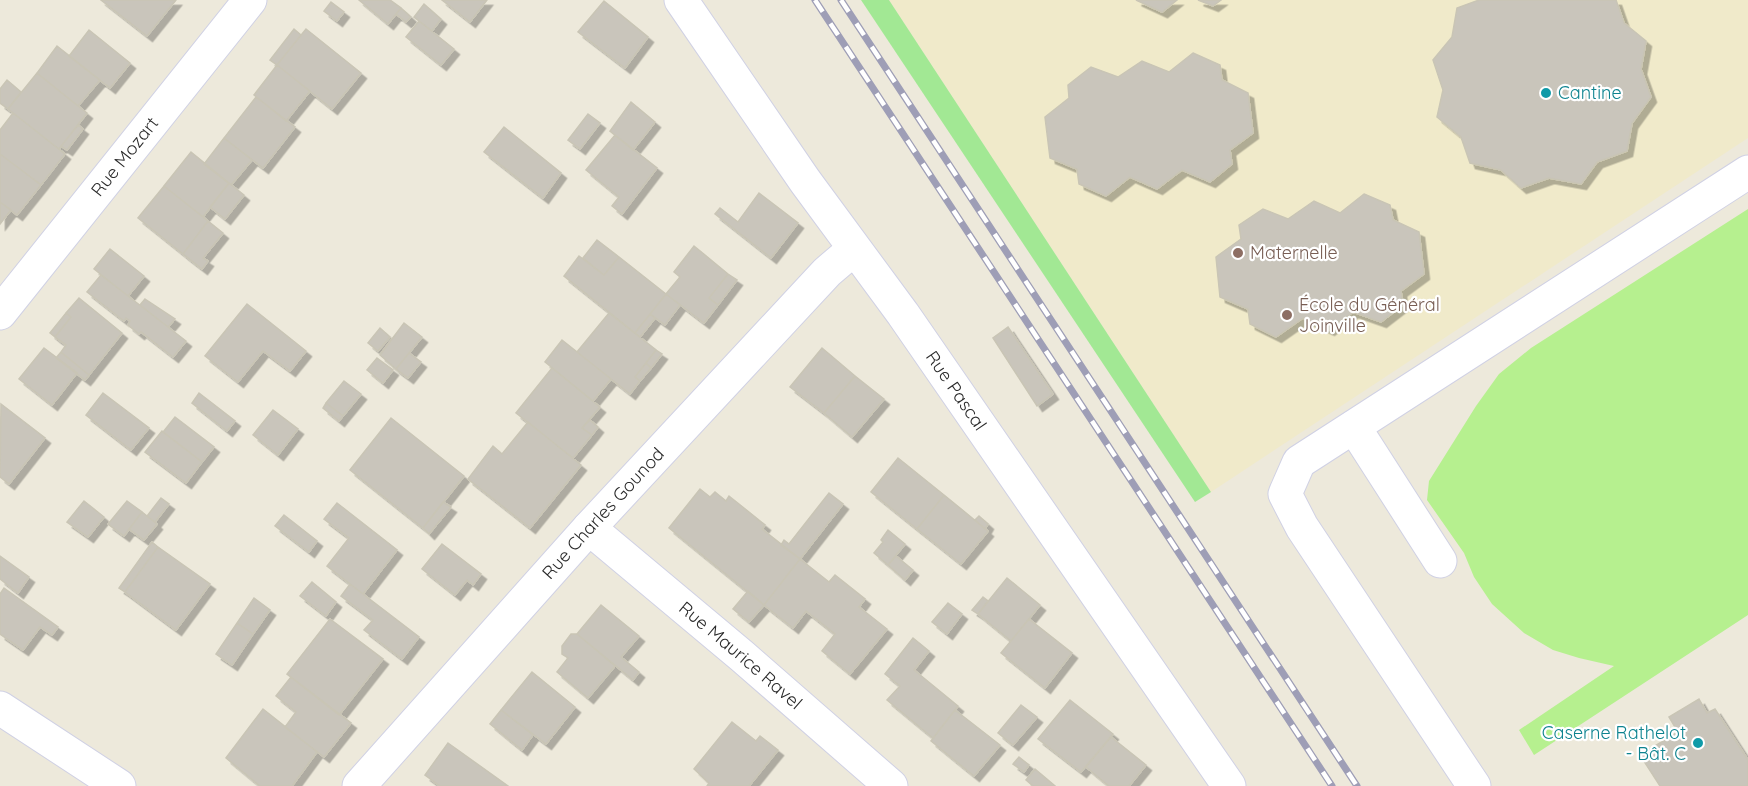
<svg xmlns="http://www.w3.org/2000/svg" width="1748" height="786" font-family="Quicksand,sans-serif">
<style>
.education{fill:#f0eaca}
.green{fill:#a2e894}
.pitch{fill:#b6f08f}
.building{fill:#c9c5bb;stroke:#c9c5b5;stroke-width:1.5;filter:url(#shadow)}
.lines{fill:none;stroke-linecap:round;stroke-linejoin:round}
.minor-casing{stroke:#d0d1e4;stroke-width:35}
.minor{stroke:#fff;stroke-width:33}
.rail-casing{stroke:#9e9eb6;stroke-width:7}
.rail{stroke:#fff;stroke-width:4.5;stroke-dasharray:14;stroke-linecap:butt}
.culture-dot{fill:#0f9aa8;stroke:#fff;stroke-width:2}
.education-dot{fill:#8d6e63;stroke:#fff;stroke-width:2}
.labels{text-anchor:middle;stroke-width:4.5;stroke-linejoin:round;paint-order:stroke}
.culture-label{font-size:18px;fill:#0d838f;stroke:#fff;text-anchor:start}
.street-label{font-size:18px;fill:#2a2a2a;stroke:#fff}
.education-label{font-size:18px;fill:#785e54;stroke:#fff;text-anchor:start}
</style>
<defs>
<filter id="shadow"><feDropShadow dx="5.5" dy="5.5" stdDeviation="0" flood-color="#0004"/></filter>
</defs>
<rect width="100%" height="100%" fill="#ede9db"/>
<!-- education -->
<path class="education" d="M889,0H1748V138L1211,492Z"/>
<!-- green -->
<path class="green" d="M861,0H889L1211,492L1195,502Z"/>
<!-- pitch -->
<path class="pitch" d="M1748,209V615L1534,755L1519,730L1614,666L1579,658L1553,650L1524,633L1492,604L1474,577L1464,553L1427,500L1429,481L1476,406L1499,374L1531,348Z"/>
<!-- building -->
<path class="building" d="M101,0H176L147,36Z
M359,0H390L401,8L388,24Z
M442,0H487L470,22Z
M1136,0H1177L1162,12Z
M1198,0H1221L1213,6Z
M1479,0H1616L1624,23L1646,41L1641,69L1651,97L1632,123L1627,151L1597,162L1581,184L1549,178L1521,188L1501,170L1470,163L1461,137L1437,117L1443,90L1433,60L1452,37L1457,8Z
M604,1L648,37L625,68L578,32Z
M331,2L344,12L337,21L324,11Z
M424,4L441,19L432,31L414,17Z
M401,8L411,17L406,22L396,14Z
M419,21L454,49L441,65L406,37Z
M294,29L301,35L277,65L270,60Z
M306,29L361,73L332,109L277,65Z
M89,30L130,63L110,88L69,56Z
M57,46L100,80L78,106L37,73Z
M1193,53L1220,65L1222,80L1248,93L1253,133L1230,150L1232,164L1210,182L1182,170L1157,189L1130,177L1106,196L1079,184L1077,169L1050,158L1045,117L1069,98L1068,85L1091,67L1118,77L1142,61L1169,72Z
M277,65L310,91L286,121L254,95Z
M37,73L87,113L59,149L8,109Z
M7,80L21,92L8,109L0,103V89Z
M256,97L295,127L263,168L224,138Z
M631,102L655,122L633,150L610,131Z
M13,113L65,154L41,185L0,154V130Z
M588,114L600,123L580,149L568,140Z
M78,125L83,129L67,150L61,146Z
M504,127L561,173L543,198L484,152Z
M615,135L657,168L622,214L612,206L619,197L586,170Z
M224,138L252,160L231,185L204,164Z
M191,152L229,183L203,217L164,186Z
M0,154L41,185L17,215L0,202Z
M229,183L244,195L225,219L210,207Z
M164,186L208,221L183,254L138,218Z
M759,193L798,223L771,258L715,214L720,208L738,222Z
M1364,194L1390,205L1393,220L1419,232L1424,274L1401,291L1403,305L1381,322L1353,312L1329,330L1303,318L1276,337L1250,324L1248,309L1220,297L1216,257L1241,239L1239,225L1263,209L1288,219L1314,201L1340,213Z
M0,202L11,210L0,224Z
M208,221L223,233L203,258L208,261L202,269L183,254Z
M597,240L619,257L604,275L583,258Z
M694,246L728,274L709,298L718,305L704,323L666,294L680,277L674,272Z
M110,249L144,276L128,296L94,269Z
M579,256L604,275L619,257L666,294L635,333L564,276Z
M728,274L737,280L718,305L709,298Z
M101,275L186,341L173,357L141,332L139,334L128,325L130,321L126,318L124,321L87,292Z
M666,294L680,305L665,325L650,314Z
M79,298L122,333L89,375L61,352L66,345L55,337L71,317L66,313Z
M145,299L175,319L168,327L140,305Z
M247,304L306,351L290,371L263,351L238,382L205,356Z
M66,313L71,317L55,337L50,333Z
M609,313L656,350L635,377L640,381L630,394L577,352Z
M650,314L655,318L640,337L635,333Z
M404,323L422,337L396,369L380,355Z
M1008,327L1053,394L1037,406L993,338Z
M380,328L390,337L378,351L368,343Z
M562,340L611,379L593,401L545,362Z
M44,348L77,373L52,405L19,379Z
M822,348L855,376L824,413L790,387Z
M656,350L662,354L651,368L646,363Z
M61,352L89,375L85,380L56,358Z
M409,353L421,362L408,378L396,369Z
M377,358L393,370L383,383L367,370Z
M646,363L651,368L640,381L635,377Z
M552,368L600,407L582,428L592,435L573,458L516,413Z
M855,376L884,399L852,437L824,413Z
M344,381L361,394L343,416L326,403Z
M103,393L149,428L131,450L86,415Z
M199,393L235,421L227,431L192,403Z
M326,403L343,416L339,421L323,408Z
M1,404L45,438L9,484L0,477Z
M273,410L298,429L278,455L253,435Z
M175,417L214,447L202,462L163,432Z
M391,418L464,476L423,528L350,470Z
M590,420L598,427L592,435L582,428Z
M528,422L581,465L530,528L468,479L493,446L502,454Z
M162,431L202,462L186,483L145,452Z
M898,458L944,495L917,529L871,492Z
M700,489L710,497L715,492L726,501L729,496L765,525L762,529L800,559L764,605L669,528Z
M829,493L843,504L800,559L781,545L784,540L789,544Z
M944,495L988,531L961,564L917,529Z
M161,498L169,504L155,522L147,516Z
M84,501L104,517L88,537L67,522Z
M127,501L142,512L124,536L108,524Z
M443,502L451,507L429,534L423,528Z
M337,503L397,550L363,594L327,566L349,538L324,519Z
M142,512L157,524L144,540L129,529Z
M284,515L317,541L309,552L275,526Z
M979,516L988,524L985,529L975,520Z
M888,530L905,544L888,565L874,553L883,542L881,540Z
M152,542L158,547L125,592L119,588Z
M442,544L481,574L473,585L467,580L455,595L422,569Z
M158,547L210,584L176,630L125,592Z
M0,556L29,577L18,593L0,579Z
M896,556L913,570L905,580L888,565Z
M800,559L829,582L835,575L865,599L859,607L887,629L850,674L822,651L835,634L806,611L793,628L764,605Z
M1007,578L1040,605L1011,641L978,614Z
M312,582L336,602L326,616L300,596Z
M350,584L419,637L402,659L364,630L373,620L341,596Z
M4,588L58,627L52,635L40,627L23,650L0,634V594Z
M748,591L764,605L749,622L733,609Z
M983,597L988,601L978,614L972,610Z
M254,598L270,610L253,634L237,623Z
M948,603L962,614L947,634L932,622Z
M601,605L639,636L621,657L639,672L633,680L577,634Z
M330,619L383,659L339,715L287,674Z
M1029,619L1072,653L1045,688L1001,653Z
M237,623L253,634L232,665L216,654Z
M571,634H577L615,666L588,698L557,672L568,658L562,654V646Z
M913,638L929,651L914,670L958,706L933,738L887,700L900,686L885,674Z
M532,672L575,707L546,744L501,710Z
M291,677L351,723L324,757L285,727L296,712L276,696Z
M1699,699L1707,713L1715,709L1748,760V786H1660L1640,755L1678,732L1669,717Z
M1070,700L1113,734L1081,772L1038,739Z
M1021,705L1037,717L1013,745L998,733Z
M263,709L317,752L292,786H260L226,758Z
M501,710L533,735L522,750L490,724Z
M955,710L1000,745L974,776L931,741Z
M732,722L756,741L760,736L778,750L749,786H707L709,783L694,769Z
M1111,737L1146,765L1129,786H1109L1086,767Z
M448,743L508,786H440L425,775Z
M1019,757L1029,765L1024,772L1013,764Z
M1035,769L1055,786H1033L1026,780Z"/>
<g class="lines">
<!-- minor casing -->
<g class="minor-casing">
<g id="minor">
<path id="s1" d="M681,0L805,181L903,314L1229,786"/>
<path id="s2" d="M0,313L250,0"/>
<path d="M1354,427L1440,561"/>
<path id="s3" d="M589,528L742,656L891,786"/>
<path d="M0,708L119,786"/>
<path id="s4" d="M359,786L589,528L827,272L854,249"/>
<path d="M1474,786L1302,527L1285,494L1299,462L1748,172"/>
</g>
</g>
<!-- minor -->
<use href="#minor" class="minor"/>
<!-- rail casing -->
<g class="rail-casing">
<path id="rail" d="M815,0L1332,786
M841,0L1357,786"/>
</g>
<!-- rail -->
<use href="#rail" class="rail"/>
</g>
<!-- markers -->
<g class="culture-dot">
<circle cx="1546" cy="93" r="6"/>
<circle cx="1698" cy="743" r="6"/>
</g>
<g class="education-dot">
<circle cx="1238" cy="253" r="6"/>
<circle cx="1287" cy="315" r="6"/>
</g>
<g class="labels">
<!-- culture labels -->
<g class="culture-label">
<text x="1558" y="99">Cantine</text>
<text x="1686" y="739" text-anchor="end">Caserne Rathelot<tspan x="1686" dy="21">- Bât. C</tspan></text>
</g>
<!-- street labels -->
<g class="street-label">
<text dy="6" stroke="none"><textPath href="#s2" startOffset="200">Rue Mozart</textPath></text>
<text dy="6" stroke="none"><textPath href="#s1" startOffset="478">Rue Pascal</textPath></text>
<text dy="6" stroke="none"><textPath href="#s4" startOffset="366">Rue Charles Gounod</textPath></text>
<text dy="6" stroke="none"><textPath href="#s3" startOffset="198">Rue Maurice Ravel</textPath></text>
</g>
<!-- education labels -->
<g class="education-label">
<text x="1250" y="259">Maternelle</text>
<text x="1299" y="311">École du Général<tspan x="1299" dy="21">Joinville</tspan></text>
</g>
</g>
</svg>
